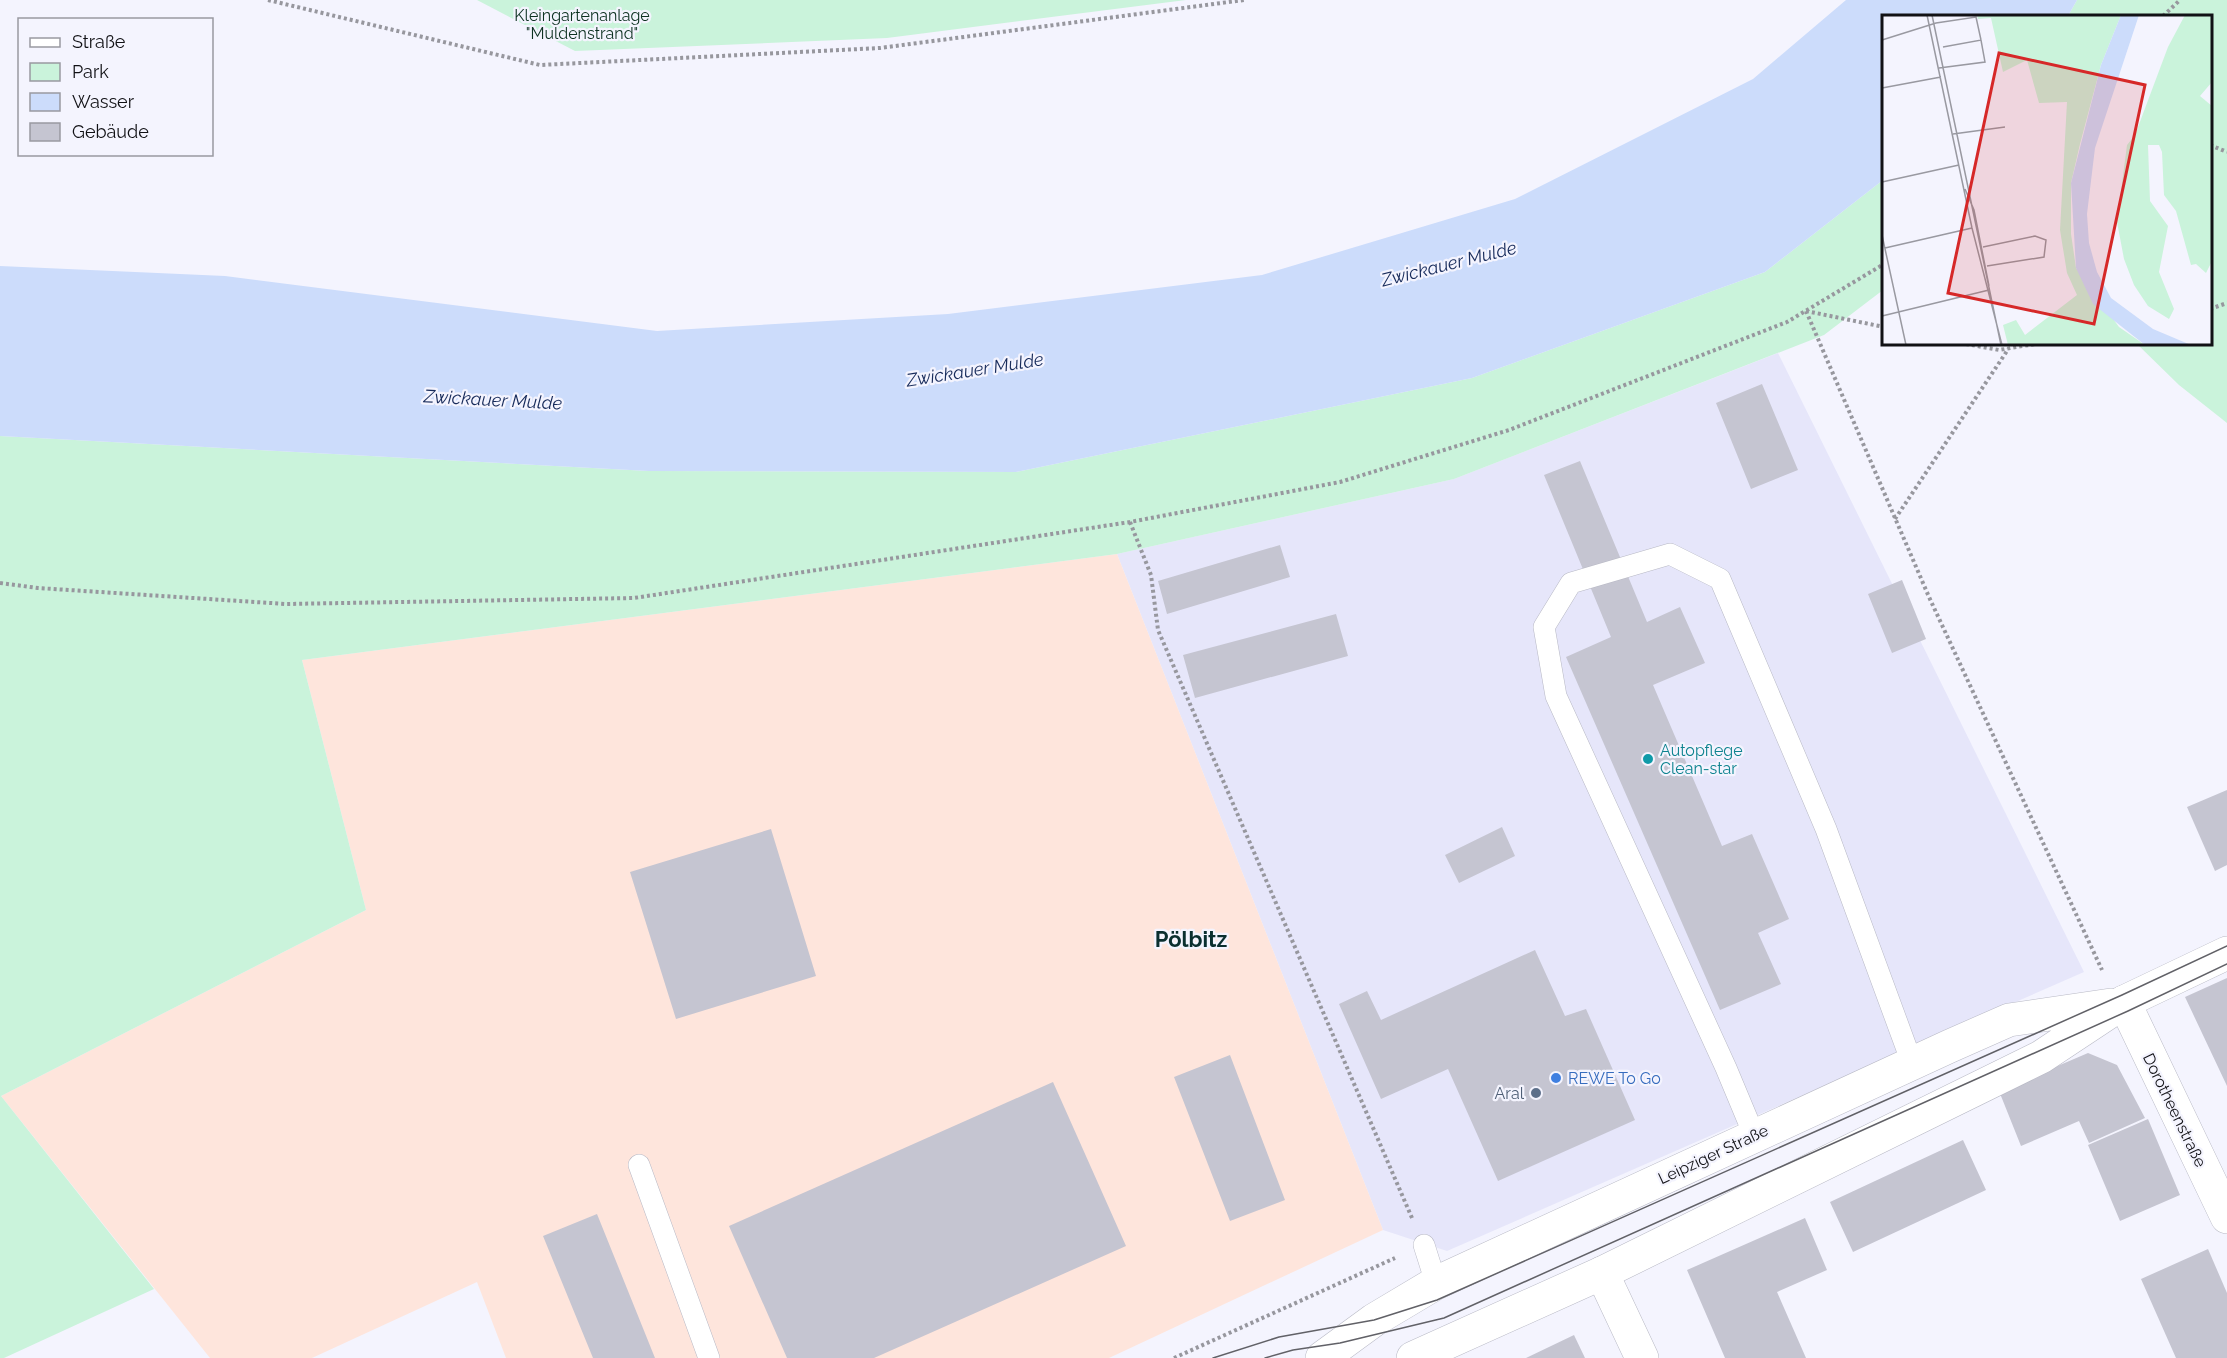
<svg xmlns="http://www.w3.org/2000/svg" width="2227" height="1358" font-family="Raleway,sans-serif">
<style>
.built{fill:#e6e6fa}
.industrial{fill:#fee5dc}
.green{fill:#caf3db}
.water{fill:#ccdcfb}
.building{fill:#c5c5d1}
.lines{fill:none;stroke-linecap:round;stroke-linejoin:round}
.service-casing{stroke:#b8b9c5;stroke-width:22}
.minor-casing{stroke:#b8b9c5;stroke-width:34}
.tertiary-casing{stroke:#b8b9c5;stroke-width:34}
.path{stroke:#97979e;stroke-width:4;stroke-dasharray:3 3;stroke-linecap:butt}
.service{stroke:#fff;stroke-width:21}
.minor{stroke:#fff;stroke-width:33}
.tertiary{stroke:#fff;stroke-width:33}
.tram{stroke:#616167;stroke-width:1.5}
.culture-dot{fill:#0f9aa8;stroke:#f4f4fe;stroke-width:2}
.shop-dot{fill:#3f7fe0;stroke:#f4f4fe;stroke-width:2}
.service-dot{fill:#5c6f8a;stroke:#f4f4fe;stroke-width:2}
.labels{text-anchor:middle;stroke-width:4.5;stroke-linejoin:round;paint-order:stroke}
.park-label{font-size:16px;fill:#0d3221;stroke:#f4f4fe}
.culture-label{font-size:16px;fill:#0d838f;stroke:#f4f4fe;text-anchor:start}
.shop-label{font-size:16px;fill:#366cbe;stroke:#f4f4fe;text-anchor:start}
.service-label{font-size:16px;fill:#4e5e75;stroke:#f4f4fe;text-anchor:end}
.street-label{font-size:16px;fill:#111115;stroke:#f4f4fe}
.water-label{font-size:18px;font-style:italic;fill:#172b5b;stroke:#f4f4fe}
.district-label{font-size:22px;font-weight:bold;fill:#0b2f2f;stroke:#f4f4fe}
.inset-road{fill:none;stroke:#9999a1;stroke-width:1.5}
.view{fill:#d62828;fill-opacity:0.15;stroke:#d62828;stroke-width:3}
.inset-edge{fill:none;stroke:#111115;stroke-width:3}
</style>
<rect width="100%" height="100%" fill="#f4f4fe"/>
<!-- built -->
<path class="built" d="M1778,353L2084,972L1447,1251L1383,1230L1117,554L1454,479Z"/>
<!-- industrial -->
<path class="industrial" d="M1117,554L1383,1230L1109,1358H506L477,1282L312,1358H210L1,1096L366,910L302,660Z"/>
<!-- green -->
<path class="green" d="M477,0H1186L887,38L575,51Z
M2077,0H2227V423L2179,385L2137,344H2210V16H2068Z
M1883,180V290L1824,335L1454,479L1117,554L302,660L366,910L1,1096L154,1289L4,1358H0V436L649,471L1016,472L1472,378L1765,272Z"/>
<!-- water -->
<path class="water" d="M1846,0H2077L2068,16H1884L1883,180L1765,272L1472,378L1016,472L649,471L0,436V266L225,276L657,331L948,314L1262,275L1515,199L1753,79Z"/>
<!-- building -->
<path class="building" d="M1762,384L1798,470L1751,489L1716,403Z
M1580,461L1647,622L1680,607L1705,663L1653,685L1722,846L1752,834L1789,919L1758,933L1781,984L1720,1010L1566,657L1611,637L1544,475Z
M1280,545L1290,577L1167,614L1158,581Z
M1902,580L1926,639L1892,653L1868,594Z
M1336,614L1348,656L1195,698L1183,655Z
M2227,790V865L2215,871L2187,807Z
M1502,827L1515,856L1459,883L1445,855Z
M771,829L816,976L676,1019L630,872Z
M1535,950L1565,1016L1586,1009L1635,1120L1498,1181L1448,1069L1381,1099L1339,1004L1367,991L1381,1020Z
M2227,978V1086L2185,997Z
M2088,1053L2117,1065L2145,1118L2089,1143L2079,1121L2021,1146L1999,1091Z
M1230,1055L1285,1200L1230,1221L1174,1077Z
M1053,1082L1126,1246L874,1358H787L729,1226Z
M2148,1119L2180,1195L2120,1221L2088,1145Z
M1963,1140L1986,1190L1853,1252L1830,1202Z
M597,1214L655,1358H593L543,1236Z
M1805,1218L1827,1270L1777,1292L1806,1358H1725L1687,1270Z
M2208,1249L2227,1293V1358H2176L2141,1279Z
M1574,1335L1585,1358H1526Z"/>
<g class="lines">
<!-- service casing -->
<g class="service-casing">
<path id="service" d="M1754,1135L1726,1068L1556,696L1544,627L1571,583L1670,554L1720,579L1826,829L1912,1063
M639,1165L709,1358
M1424,1245L1436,1283"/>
</g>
<!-- minor casing -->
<g class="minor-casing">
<path id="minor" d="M2124,1002L2227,1217
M1602,1273L1642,1358"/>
</g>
<!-- tertiary casing -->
<g class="tertiary-casing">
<path id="tertiary" d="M1322,1358L1374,1320L1436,1283L1950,1046L2009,1020L2111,1005
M1413,1358L1602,1273L2041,1057L2124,1002L2227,953"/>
</g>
<!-- path -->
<path class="path" d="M268,0L540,65L880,48L1244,0
M2163,16L2180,0
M2210,145L2227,152
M2210,309L2227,303
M1806,311L1929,597L2102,970
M1806,311L1884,327
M1966,344L1999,350L2035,344
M1895,519L2009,348
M1130,522L1151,575L1158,630L1412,1218
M0,583L38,588L286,604L634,598L1130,522L1340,482L1509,430L1787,322L1884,264
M1174,1358L1395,1258"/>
<!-- service -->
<use href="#service" class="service"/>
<!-- minor -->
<use href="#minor" class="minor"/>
<!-- tertiary -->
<use href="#tertiary" class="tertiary"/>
<!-- tram -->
<path class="tram" d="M1213,1358L1279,1337L1374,1320L1437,1300L2122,995L2227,946
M1265,1358L1293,1350L1340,1343L1444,1318L2128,1011L2227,964"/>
</g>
<!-- markers -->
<circle class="culture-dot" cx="1648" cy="759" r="6"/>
<circle class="shop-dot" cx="1556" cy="1078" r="6"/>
<circle class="service-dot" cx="1536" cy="1093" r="6"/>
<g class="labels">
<!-- park labels -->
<g class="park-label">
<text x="582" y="21">Kleingartenanlage<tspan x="582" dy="18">"Muldenstrand"</tspan></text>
</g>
<!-- culture labels -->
<g class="culture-label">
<text x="1660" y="756">Autopflege<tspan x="1660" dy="18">Clean-star</tspan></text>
</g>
<!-- shop labels -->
<g class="shop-label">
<text x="1568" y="1084">REWE To Go</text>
</g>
<!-- service labels -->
<g class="service-label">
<text x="1524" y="1099">Aral</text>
</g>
<!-- street labels -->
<g class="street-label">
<text transform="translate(2175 1110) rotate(64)" y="6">Dorotheenstraße</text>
<text transform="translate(1713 1154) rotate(-25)" y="6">Leipziger Straße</text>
</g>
<!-- water labels -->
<g class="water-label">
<text transform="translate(1449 264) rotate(-14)" y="6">Zwickauer Mulde</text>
<text transform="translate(975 370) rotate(-9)" y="6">Zwickauer Mulde</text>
<text transform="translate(493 400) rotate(3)" y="6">Zwickauer Mulde</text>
</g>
<!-- district labels -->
<g class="district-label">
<text x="1191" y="947">Pölbitz</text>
</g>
</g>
<!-- overview -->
<g transform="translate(1882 15)">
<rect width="330" height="330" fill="#f4f4fe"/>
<path d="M95,0H239L219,50L198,129L189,168V219L194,253L237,312L263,330H126L121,310L134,305L143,320L195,280L185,258L178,215L185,87L157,88L145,45L121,57L109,3L96,4ZM303,0H330V67L318,81L330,91V246L324,258L314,249L309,250L294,196L282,180L280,137L277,130H266L268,186L286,211L277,257L292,294L287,304L266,291L252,270L242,244L235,207L245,130L253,120L286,32Z" fill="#caf3db"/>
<path d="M239,0H257L213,133L205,199L207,228L215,257L229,283L271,314L309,330H263L211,289L194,253L189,168L219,50Z" fill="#ccdcfb"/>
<path class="inset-road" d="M45,0L90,213L120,330M50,0L119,330M0,25L54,8L94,2L99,25M57,53L103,47L99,25L61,32M0,73L59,62M71,119L123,112M0,167L77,150M83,174L92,195L107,271M0,220L24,330M101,232L153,221L164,225L162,242L105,251M3,233L90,213M0,301L107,275"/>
<path class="view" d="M117,38L263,70L212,309L66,278Z"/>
<rect width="330" height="330" class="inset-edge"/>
</g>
<!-- legend -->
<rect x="18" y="18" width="195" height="138" fill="#f4f4fe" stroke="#9999a1" stroke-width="1.5"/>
<rect x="30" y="38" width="30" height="9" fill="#ffffff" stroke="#9999a1" stroke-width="1.5"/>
<text x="72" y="48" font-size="18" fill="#111115">Straße</text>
<rect x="30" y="63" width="30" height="18" fill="#caf3db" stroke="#9999a1" stroke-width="1.5"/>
<text x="72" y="78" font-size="18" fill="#111115">Park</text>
<rect x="30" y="93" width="30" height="18" fill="#ccdcfb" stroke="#9999a1" stroke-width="1.5"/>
<text x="72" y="108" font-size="18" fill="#111115">Wasser</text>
<rect x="30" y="123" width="30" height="18" fill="#c5c5d1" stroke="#9999a1" stroke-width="1.5"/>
<text x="72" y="138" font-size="18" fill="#111115">Gebäude</text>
</svg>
